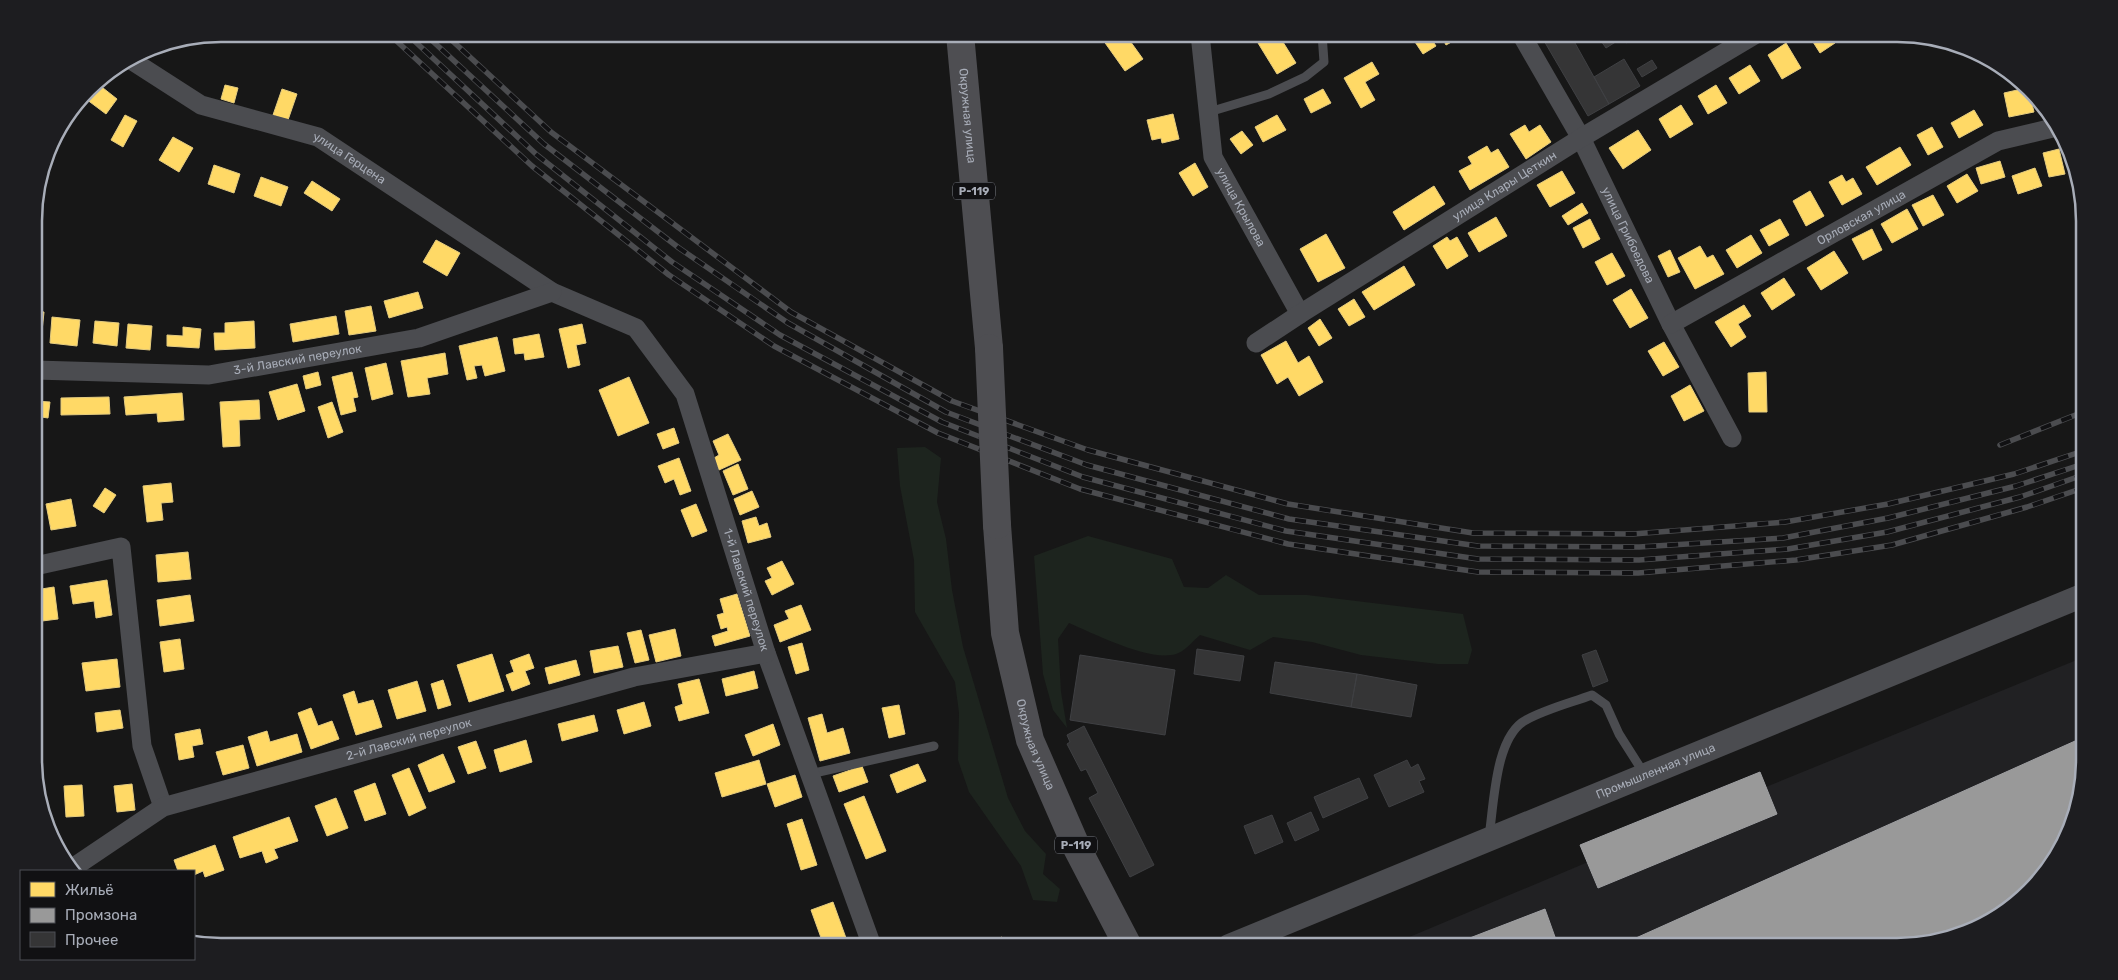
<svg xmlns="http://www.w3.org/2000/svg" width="2118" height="980" font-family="Rubik,sans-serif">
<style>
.built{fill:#212123}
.green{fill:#1d241e}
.homes{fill:#ffd966;stroke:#e5cc7f}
.industry{fill:#999;stroke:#9e9fa2}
.building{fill:#353536;stroke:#3f4043}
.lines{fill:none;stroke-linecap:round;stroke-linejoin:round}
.service{stroke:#4b4c50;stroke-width:9}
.minor{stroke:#4b4c50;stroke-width:19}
.tertiary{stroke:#4b4c50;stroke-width:24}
.trunk{stroke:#4e4e52;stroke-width:28}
.rail-casing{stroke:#4b4c4f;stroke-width:5.5}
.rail{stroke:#111113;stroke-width:4;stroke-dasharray:11;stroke-linecap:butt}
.trunk-bridge{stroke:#4e4e52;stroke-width:28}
.labels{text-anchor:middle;stroke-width:5;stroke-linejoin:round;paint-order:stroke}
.shield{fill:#111113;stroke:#7b7e86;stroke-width:1}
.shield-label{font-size:11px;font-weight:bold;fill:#a8adb8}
.street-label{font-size:12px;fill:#a8adb8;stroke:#111113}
.rim{fill:none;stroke:#a8adb8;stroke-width:2.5}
</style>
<rect width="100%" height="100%" fill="#171717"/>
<!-- built -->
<path class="built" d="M2084,657V759L2070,831L2045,873L2001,914L1957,936L1908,946H1388L1588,862L1580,845L1760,772L1766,787Z"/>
<!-- green -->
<path class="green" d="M925,447L941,458L937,502L946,539L952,590L963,647L1008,798L1025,831L1046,854L1043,874L1060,889L1057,902L1033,900L1021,866L969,792L958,760L959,713L955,682L915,612L914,560L900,486L897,448Z
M1088,536L1172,559L1184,587L1208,588L1226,575L1259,595H1307L1463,614L1472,650L1468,664H1438L1361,655L1312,642L1273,637L1250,650L1200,635C1194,640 1184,652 1176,654C1149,662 1095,634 1069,623L1058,639L1061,692L1067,728L1053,710L1043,674L1034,556Z"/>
<!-- homes -->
<path class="homes" d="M1112,34H1125L1143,59L1125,71L1103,40Z
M1274,34H1278L1296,63L1277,74L1258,43Z
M1428,34L1436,46L1423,54L1415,42Z
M1440,34H1466L1446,45Z
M1808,34H1830L1835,43L1820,53Z
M1837,34H1851L1841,40Z
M1786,43L1801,68L1782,79L1768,55Z
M1372,62L1379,74L1365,82L1375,100L1361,108L1344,78Z
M1750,65L1760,81L1739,94L1729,78Z
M98,84L117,99L106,114L86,99Z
M225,85L238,88L234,103L221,99Z
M1716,85L1727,103L1708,114L1698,96Z
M2026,88L2029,91L2034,112L2009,117L2004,93Z
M282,89L297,94L288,120L273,115Z
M1323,89L1331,103L1311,113L1304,99Z
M1681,105L1693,124L1670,138L1659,119Z
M1974,110L1983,125L1959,138L1951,123Z
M1173,114L1179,139L1162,143L1161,138L1152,140L1147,120Z
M125,115L137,121L123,147L111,140Z
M1277,115L1286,130L1263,142L1255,127Z
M1525,125L1529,132L1540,125L1551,142L1526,159L1510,134Z
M1932,127L1943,147L1928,155L1917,135Z
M1638,130L1651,150L1623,169L1609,148Z
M1242,131L1253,145L1241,154L1230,139Z
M173,137L193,148L179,172L159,160Z
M1487,146L1491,153L1498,149L1509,167L1470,190L1459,171L1472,164L1468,157Z
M1900,147L1911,165L1877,185L1866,167Z
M2059,149L2065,174L2049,177L2043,153Z
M2000,161L2005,177L1981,184L1976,168Z
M1195,163L1208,187L1193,196L1179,173Z
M214,165L240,174L234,193L208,184Z
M2035,168L2042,186L2018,194L2012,176Z
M1562,171L1575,193L1550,207L1537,185Z
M1967,174L1978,191L1957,203L1947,186Z
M1842,175L1846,182L1853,178L1862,194L1842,205L1829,182Z
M261,177L288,187L281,206L254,196Z
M312,181L340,199L332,211L304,193Z
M1434,186L1445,204L1404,230L1393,212Z
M1810,191L1824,216L1806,226L1793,201Z
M1933,195L1944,215L1923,226L1912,205Z
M1582,203L1588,213L1568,225L1562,216Z
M1907,209L1918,229L1892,243L1881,224Z
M1496,217L1507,236L1479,252L1468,233Z
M1590,219L1600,239L1583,248L1573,228Z
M1780,219L1789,235L1769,246L1760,230Z
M1872,229L1882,250L1863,260L1852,239Z
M1326,234L1345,268L1318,282L1300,249Z
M1751,235L1762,253L1737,268L1726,250Z
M1447,237L1450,241L1457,237L1468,256L1447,269L1433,246Z
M436,240L460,253L447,276L423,262Z
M1700,246L1707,258L1713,255L1724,274L1695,289L1678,258Z
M1670,250L1680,272L1668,277L1658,256Z
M1834,251L1848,273L1821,290L1807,268Z
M1612,253L1625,276L1607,285L1595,262Z
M1404,266L1415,285L1374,310L1362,292Z
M1784,278L1795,295L1772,310L1761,293Z
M1631,289L1648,318L1630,328L1613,300Z
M418,292L423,308L389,318L384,301Z
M1354,299L1365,317L1349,326L1338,309Z
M1744,305L1751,316L1738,324L1746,337L1731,347L1715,322Z
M371,306L376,331L349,335L345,311Z
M34,311L44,312L41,341L34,340Z
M336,316L339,334L293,342L290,324Z
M52,317L80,320L77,346L50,343Z
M1320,319L1332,338L1319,346L1308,328Z
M95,321L119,323L117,346L93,343Z
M254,321L255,348L215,350L214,333H225V323Z
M128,324L152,326L150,350L126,348Z
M582,324L586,343L576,345L580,365L568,368L559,329Z
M183,327L201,329L199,348L167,346V335L183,336Z
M539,334L544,357L525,360L524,353L515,354L513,339Z
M497,337L505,371L485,376L482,365L474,366L477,378L467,380L459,346Z
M1286,341L1298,363L1309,356L1323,382L1299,396L1288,377L1277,384L1261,355Z
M1664,342L1679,367L1663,376L1648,351Z
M445,353L448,374L427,378L430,394L408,397L401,361Z
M386,363L393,394L372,400L365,368Z
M318,372L321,385L306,389L303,376Z
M352,372L358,397L353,398L356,411L341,415L332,377Z
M1766,372L1767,412H1749L1748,373Z
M629,377L649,423L618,436L599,390Z
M297,384L305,411L278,420L269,392Z
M1690,385L1704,411L1684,421L1671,396Z
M182,393L184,420L158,422L157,413L126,415L124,397Z
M109,397L110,414L61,415V398Z
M259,400L260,419L239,420L240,446L223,447L220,402Z
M35,401L50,402L48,418L35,416Z
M332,402L343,432L328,438L318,407Z
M674,428L679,443L663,449L657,434Z
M728,434L741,460L719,470L714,458L719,455L713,441Z
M679,458L691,491L680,495L674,479L665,483L658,466Z
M738,464L748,489L733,495L723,471Z
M171,483L173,502L161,503L163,520L147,522L143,486Z
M105,488L116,495L104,513L93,506Z
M752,491L759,507L740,515L734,499Z
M71,499L76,526L51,530L46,504Z
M696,504L707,531L692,537L681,510Z
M756,517L759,526L767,523L771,537L748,543L742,521Z
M188,552L191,579L158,582L156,555Z
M782,561L794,584L772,595L765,581L772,578L767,568Z
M107,580L112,615L96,618L94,601L73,604L70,586Z
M54,587L58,619L42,621L41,610L35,611V590Z
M737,594L750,636L715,646L712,636L728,631L727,627L721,629L717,615L724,613L720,599Z
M190,595L194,621L160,626L157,600Z
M801,605L811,630L780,642L774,625L789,619L785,611Z
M675,629L681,656L656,662L649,635Z
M641,630L649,660L635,663L627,633Z
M180,639L184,669L164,672L160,642Z
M802,643L809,670L796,674L788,647Z
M618,646L623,667L594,673L590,651Z
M492,654L504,691L469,702L457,665Z
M529,654L534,668L525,671L530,684L512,691L506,675L514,672L510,661Z
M117,659L120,687L86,691L82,663Z
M576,660L580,675L549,684L545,668Z
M754,671L758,688L726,696L722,679Z
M699,679L709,713L679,721L675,707L683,704L678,684Z
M443,680L451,705L438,709L431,684Z
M417,681L426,711L397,719L388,690Z
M354,691L358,704L373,700L382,727L356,735L343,695Z
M644,702L651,726L624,734L617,710Z
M899,705L905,734L889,738L882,708Z
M311,708L318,726L332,721L339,739L311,749L298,713Z
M120,710L123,728L97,732L95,713Z
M822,714L827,733L843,728L850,753L820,761L808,718Z
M594,715L598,731L562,741L558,724Z
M773,724L780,745L753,756L745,735Z
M200,729L203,744L192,746L194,757L179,760L175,734Z
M267,731L270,742L297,734L302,752L257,766L248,737Z
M526,740L532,762L500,772L494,750Z
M476,741L486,768L468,774L458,747Z
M243,745L249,768L223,775L216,752Z
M443,754L455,782L429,792L418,765Z
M759,760L766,784L722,797L715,773Z
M918,764L926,781L897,793L890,775Z
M862,766L868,782L839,792L833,776Z
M409,768L426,808L409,816L392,775Z
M795,775L802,797L775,807L767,784Z
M375,783L386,814L365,821L354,791Z
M132,784L135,810L117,812L114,786Z
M82,785L84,816L66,817L64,786Z
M864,796L886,851L866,859L844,804Z
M336,798L348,828L327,836L315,806Z
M289,817L298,841L274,849L278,858L266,863L262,851L240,858L233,837Z
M802,819L817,865L801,870L787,824Z
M215,845L224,870L205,877L203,871L194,875V871H178L174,860Z
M833,902L846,938L824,946L811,910Z
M1002,937L1006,946H989L988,943Z"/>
<!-- industry -->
<path class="industry" d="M2084,737V759L2070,831L2045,873L2001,914L1957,936L1908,946H1629L1627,942Z
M1760,772L1777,814L1598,888L1580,845Z
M1545,909L1555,937L1532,946H1449Z"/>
<!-- building -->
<path class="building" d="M1540,34H1570L1609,104L1588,116Z
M1599,34H1636L1637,36L1626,43L1622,38L1606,48L1597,35Z
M1624,59L1640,86L1609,104L1594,77Z
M1652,60L1657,68L1642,77L1637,69Z
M1197,649L1244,656L1240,681L1194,674Z
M1596,650L1608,681L1593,687L1582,655Z
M1080,655L1175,670L1165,735L1070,720Z
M1275,662L1357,674L1351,707L1270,693Z
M1357,674L1417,685L1411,717L1351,707Z
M1084,726L1154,865L1130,877L1089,798L1098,793L1086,769L1081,771L1067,744L1070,742L1067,735Z
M1407,760L1411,768L1418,764L1425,779L1419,781L1424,792L1389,807L1374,775Z
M1359,778L1368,798L1323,818L1314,797Z
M1311,812L1319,830L1295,841L1287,823Z
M1272,815L1283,842L1255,854L1244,826Z"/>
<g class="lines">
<!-- service -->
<path class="service" d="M1209,112L1269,94L1305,77L1324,62L1322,34
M810,774L934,746
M1489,837C1494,804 1495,736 1526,720C1546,709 1570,703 1592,695L1606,705L1619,734L1645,775"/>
<!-- minor -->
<g class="minor">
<path id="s1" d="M1200,34L1213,157L1300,314"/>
<path id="s2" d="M1521,34L1581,138L1671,324L1732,438"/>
<path id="s3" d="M131,60L201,105L318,137L552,292L636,328L685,394L766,653L872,946"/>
<path id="s4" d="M1671,324L1998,141L2057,127"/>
<path id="s5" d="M1256,343L1300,314L1581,138L1756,34"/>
<path id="s6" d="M35,370L209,375L419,338L552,292"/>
<path d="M35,566L121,547L142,746L163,807"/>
<path id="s7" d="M71,869L163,807L634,677L766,653"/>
</g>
<!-- tertiary -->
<path class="tertiary" id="s8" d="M1229,946L2084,595"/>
<!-- trunk -->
<g class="trunk">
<path id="s9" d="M960,34L989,348"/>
<path id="s10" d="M997,525L1005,633L1030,740L1077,848L1128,946"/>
</g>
<!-- rail casing -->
<g class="rail-casing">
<path id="rail" d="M389,34L532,166L669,275L774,346L938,433L1080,489L1288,544L1478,572L1638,573L1796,560L1892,545L2027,507L2083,488
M407,34L537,155L672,262L780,335L942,422L1083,477L1286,531L1478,559L1639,560L1788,549L1887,532L2020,497L2083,475
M425,34L544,144L679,248L788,323L946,412L1087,465L1289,519L1478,546L1639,547L1783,538L1888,518L2016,486L2083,464
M445,34L551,132L791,312L952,401L1088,450L1288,504L1473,533L1633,534L1785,522L1888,504L2014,474L2083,451
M2000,445L2083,412"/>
</g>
<!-- rail -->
<use href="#rail" class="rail"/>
<!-- trunk-bridge -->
<path class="trunk-bridge" d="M989,348L997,525"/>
</g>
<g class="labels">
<!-- shield labels -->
<g class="shield">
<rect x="953" y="182.5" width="42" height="17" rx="4"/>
<rect x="1055" y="836.5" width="42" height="17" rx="4"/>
</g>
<g class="shield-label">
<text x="974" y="195">Р-119</text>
<text x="1076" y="849">Р-119</text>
</g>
<!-- street labels -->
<g class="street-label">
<text dy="4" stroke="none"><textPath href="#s9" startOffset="82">Окружная улица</textPath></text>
<text dy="4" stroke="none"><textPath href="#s3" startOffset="242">улица Герцена</textPath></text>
<text dy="4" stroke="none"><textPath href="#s5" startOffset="294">улица Клары Цеткин</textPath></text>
<text dy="4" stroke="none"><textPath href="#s1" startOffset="181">улица Крылова</textPath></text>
<text dy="4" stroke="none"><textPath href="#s4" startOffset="218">Орловская улица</textPath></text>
<text dy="4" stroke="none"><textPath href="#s2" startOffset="228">улица Грибоедова</textPath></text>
<text dy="4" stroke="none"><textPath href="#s6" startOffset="264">3-й Лавский переулок</textPath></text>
<text dy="4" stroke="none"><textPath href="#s3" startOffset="864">1-й Лавский переулок</textPath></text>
<text dy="4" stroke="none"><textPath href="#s7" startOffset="366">2-й Лавский переулок</textPath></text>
<text dy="4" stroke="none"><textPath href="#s10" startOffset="224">Окружная улица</textPath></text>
<text dy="4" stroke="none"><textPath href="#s8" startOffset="461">Промышленная улица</textPath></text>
</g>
</g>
<!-- crop -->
<path d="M0 0H2118V980H0ZM221 42H1897A179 179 0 0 1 2076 221V759A179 179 0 0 1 1897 938H221A179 179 0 0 1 42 759V221A179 179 0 0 1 221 42Z" fill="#1d1d20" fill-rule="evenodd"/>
<path class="rim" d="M221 42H1897A179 179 0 0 1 2076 221V759A179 179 0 0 1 1897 938H221A179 179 0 0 1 42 759V221A179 179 0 0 1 221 42Z"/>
<!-- legend -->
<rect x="20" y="870" width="175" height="90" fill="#111113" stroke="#4d4f55"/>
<rect x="30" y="882" width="25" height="15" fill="#ffd966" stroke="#4d4f55"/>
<text x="65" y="895" font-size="15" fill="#a8adb8">Жильё</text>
<rect x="30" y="908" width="25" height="15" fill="#999999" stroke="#4d4f55"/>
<text x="65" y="920" font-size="15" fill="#a8adb8">Промзона</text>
<rect x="30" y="932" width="25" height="15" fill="#353536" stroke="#4d4f55"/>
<text x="65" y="945" font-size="15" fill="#a8adb8">Прочее</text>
</svg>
